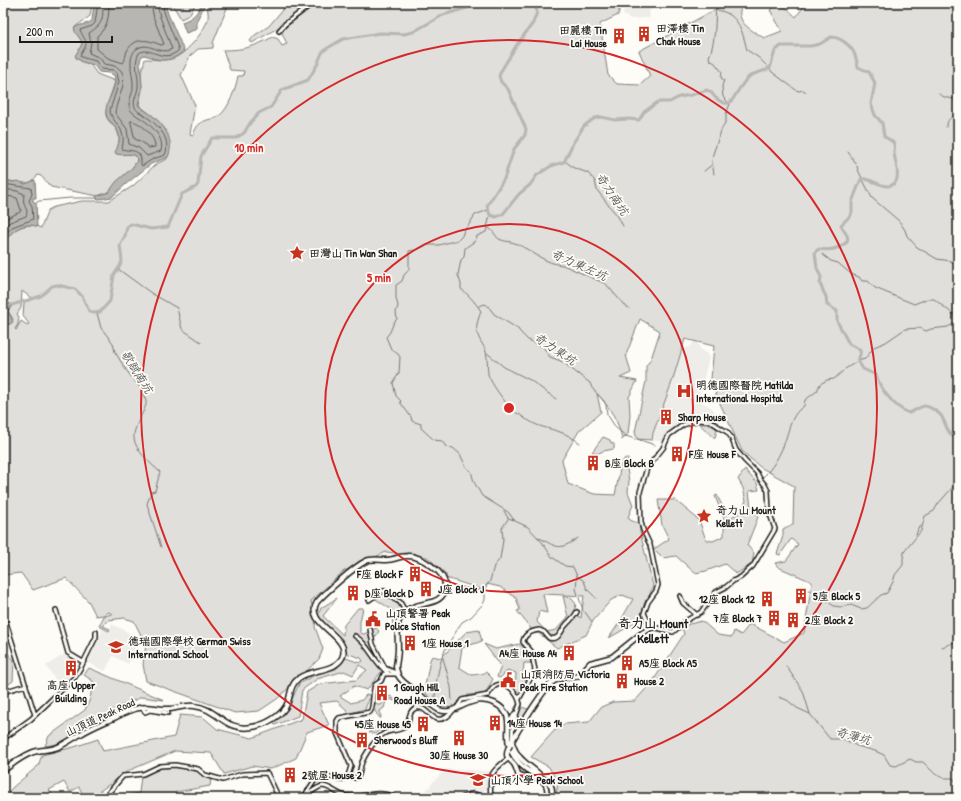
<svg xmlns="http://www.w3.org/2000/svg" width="961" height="801" font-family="'Patrick Hand','LXGW WenKai TC',sans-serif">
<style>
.built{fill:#eeede9}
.green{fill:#e0dfdb;stroke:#7e7e7c;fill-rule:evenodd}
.water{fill:#b7b6b2;stroke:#797876}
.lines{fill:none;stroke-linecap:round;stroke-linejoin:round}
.shore{stroke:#5a5a58;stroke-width:1}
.stream{stroke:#797876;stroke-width:1}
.canal{stroke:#b7b6b2;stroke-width:3}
.street-casing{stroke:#1c1c1c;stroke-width:6}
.secondary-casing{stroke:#1c1c1c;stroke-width:7}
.street{stroke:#fdfcf7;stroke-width:3}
.secondary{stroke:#fdfcf7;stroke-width:4}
.secondary-bridge-casing{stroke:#1c1c1c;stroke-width:7;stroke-linecap:butt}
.secondary-bridge{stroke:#fdfcf7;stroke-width:4}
.ring{fill:none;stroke:#d62828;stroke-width:2}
.labels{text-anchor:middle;stroke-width:3.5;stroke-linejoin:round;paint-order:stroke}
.poi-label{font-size:11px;font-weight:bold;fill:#1c1c1c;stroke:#fdfcf7;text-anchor:start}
.street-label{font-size:11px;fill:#1c1c1c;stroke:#fdfcf7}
.water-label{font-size:12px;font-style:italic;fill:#5a5a58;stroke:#fdfcf7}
.quarter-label{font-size:13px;font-weight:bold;fill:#1c1c1c;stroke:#fdfcf7}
.centre{fill:#d62828;stroke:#fdfcf7;stroke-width:2}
.ring-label{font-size:12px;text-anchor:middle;font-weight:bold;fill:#d62828;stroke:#fdfcf7;stroke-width:3.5;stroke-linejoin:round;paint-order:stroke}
</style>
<rect width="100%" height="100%" fill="#fdfcf7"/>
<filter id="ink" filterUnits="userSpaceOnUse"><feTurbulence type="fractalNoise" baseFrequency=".025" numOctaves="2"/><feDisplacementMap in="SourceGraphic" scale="8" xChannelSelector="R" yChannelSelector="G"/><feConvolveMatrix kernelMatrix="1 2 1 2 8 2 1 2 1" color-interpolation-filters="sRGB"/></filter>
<g filter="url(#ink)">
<!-- built -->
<path class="built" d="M625,3H655L649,12L650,18L631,19L623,15Z
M694,342H697L701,350L707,354L709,358L698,400L711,407L715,412L713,420L699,418L688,420L681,423L671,430H668L665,442L652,440L653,433L682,351L684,348L690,347Z
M112,624L141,639L128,664L113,656L105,671L86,662L92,653L103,628L109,631Z
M66,653L68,657L77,661L78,666L72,677L61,687L46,666Z
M446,769L489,771V773L488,774V781L489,782V789L485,790V797L486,798L473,790L466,792L457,798H417L430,787L432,783Z"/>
<!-- green -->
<path class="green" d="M3,3H92L90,16L75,27C75,34 81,37 82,44L76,58L83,62L90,64L97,74L115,81C113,90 105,107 106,115C107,122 116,126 118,133C121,140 117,147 117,154H132L136,156L137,161L132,168L109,192L98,196L51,187L41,176L38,175C35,177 34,180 31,182C26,185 11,180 3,181Z
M167,3H196L189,15L181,19L174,7Z
M207,3H229L213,43V48L198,49L190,56L181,75L195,105L190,134L193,135C197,125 199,122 211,119C214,119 217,118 219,116C229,109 236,87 238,76H243L244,71L230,70L223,50C245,50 253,47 273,37L278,39L282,46L287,44L282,33L285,28L317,3H621L618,15L600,24L608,75L617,84L640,85L650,76L639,51L727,3H742C741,7 739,12 740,16C743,27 755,32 764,38L782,31L770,10C782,0 787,9 796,17L806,3H958V798H555L558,784L549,767L531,757L554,731L565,724L589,722L601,707L613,702L635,701L653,681L684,634L681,626L702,621L718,635L732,637L734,631L741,635L750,624L784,642L804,633L812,582L810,581L778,567L775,563L786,561L798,544L791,539L780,555L777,554L783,536V529L793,524L794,486L760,467L742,451L717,397L711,379L714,346L685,339L672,382L653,433L652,440L637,439L635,432L646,381V366L651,359L660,331L640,319L626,355L631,373L620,378L637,381L629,397L630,415L628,434L622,440C620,423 609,406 597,394L601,412L579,431L562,460L568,484L594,494L615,495L621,464L625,458L628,459L627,469L629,481L628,492L633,505L628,517L630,520C640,525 639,519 640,532L653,586L640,620L609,638L621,620L633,599L622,595L611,600L593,621L586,635L557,648L537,632L532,630L517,611L520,610L516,598L500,587L487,584L484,590L446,578V574L427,557L386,552L344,571L311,601L316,620L315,627L323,649L319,659L277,699L259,711L235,713L146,681L143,664L146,645L134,621L124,618L109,620L103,626L110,629L109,631L99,626L104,616L112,614L109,612L103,615L96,616L89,602L66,578L33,590L21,573L3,575V325L10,324L13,319L8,311L12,306C8,303 5,299 3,294C2,291 2,248 3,244C6,234 21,224 32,225C35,225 38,227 41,228L48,210L54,207L82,201H109L133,186L156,164L167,159L165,129L156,119L139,105L142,90L141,73L145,59C154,59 162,61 171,59C185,56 204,32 208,19C209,14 207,8 207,3ZM22,291L30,297L31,300L24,302L23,316L29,324L27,325L21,321L16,330L15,329L18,324L19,317L17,314L21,308ZM543,594L584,596L581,618L574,613L576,604L571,598L563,596L568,617L556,630L547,632L537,622L539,611L547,613Z
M288,3H309L276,29L252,43L250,41L255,35L269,26Z
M699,424H710L717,429L715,438Z
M603,437L610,440L611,443L614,444V449L603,451L597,454L592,452Z
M745,470L757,483L759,490L749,491L751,507L758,517L747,545L754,553L752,564L736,574L725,564L706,571L695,573L676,556L663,558L654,549L669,539L662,525L658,500H675L699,520L706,540L713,541L724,536V519L715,496L717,495L728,518L738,514L746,501L743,488L738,479Z
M380,594C392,595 397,603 403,612L397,628L393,631L392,610L374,598Z
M337,598L323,616L343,635L344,625L358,608H363L360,622V633L364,634L376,628L379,631L371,644L373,648L378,651L388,668L381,672L367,690L354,686L340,696L351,703L362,700L366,695L371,694L365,709L350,713L337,701L319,703L329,725L307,732L296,758L271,769L252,766L224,774L211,753L175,751L128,771L90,798H85L79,787L70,792L64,782L49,790L53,796L49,798H3L13,787L38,766L42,755L74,747L98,739L103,751L174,737L180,715L203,717L217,729L252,738L302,719L307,692L320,684L356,680L367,670L359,665L353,675L344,671L317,679L302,690L298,716L275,725L272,722L282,716L288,708L299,684L316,674L336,669L346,658L360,663L363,661L361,658L346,653L343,644L318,616L321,608Z
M479,630L482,641L462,648L459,667L472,675C477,674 481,675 486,672L493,679L485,694L468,695C462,704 452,709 442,709L426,694L425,686L430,660L432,656L441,658L466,632Z
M484,644L496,649L519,644C526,649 531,654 531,663H524L523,674L530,675L521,698L522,707L530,710C523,717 519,727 513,735L519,713L514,709L518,703L515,688L516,673L508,670L500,678L497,677L501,666Z
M3,648L14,660L13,681L3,688Z
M89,668L164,700L142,697L116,708L93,726L57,744L45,746L49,736L85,710L90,699L93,681L84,675Z
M375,693H377L374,702L378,705H381L387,697L390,696L397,701V702L390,699L386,701L384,708L380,711L381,718H380C373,710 370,703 375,693Z
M379,725L381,728L393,725H402L401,728L383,733L379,730L375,734L369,732Z
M173,766L198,770L211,778L210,786L176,792L174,798H106L139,793L141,776L148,774L160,767Z"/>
<!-- water -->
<path class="water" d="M94,3H165L168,14L184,51C176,58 167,62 156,59C152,58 149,56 144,55L141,57L140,62L142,86L138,105C142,109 148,112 153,116C165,126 175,141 168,157L151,164L126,184L112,197L99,199L96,198L97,196L109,192L116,182L132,168L137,161L136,156C129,152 121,157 115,153C120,141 122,135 113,124C110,121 107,119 106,114C104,101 119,89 114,75L109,73L99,72L94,65L82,62L75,56L82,44C81,37 75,35 74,28C79,24 87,25 92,21Z
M202,3H205V4L197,20V29L186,33L182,22C193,18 197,14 202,3Z
M5,180L13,182L18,181L25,184L35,180L36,198H33V201L36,203L37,227C30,222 17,227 12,233C8,236 6,240 3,243V181Z
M3,293L8,303L12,305L8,311L13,322L10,324L3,325Z"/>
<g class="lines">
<!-- shore -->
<path class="shore" d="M98,3L95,23L92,26L80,30C87,45 89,40 80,56L84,58L96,61L101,69L113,70L117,73L119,82L110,110C110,119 120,124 122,133C124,138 123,144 122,149C132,152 142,148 141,164L142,166L153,159L165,155C172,138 157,124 144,115C141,113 136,111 135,107C132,101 138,93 138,86C139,75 133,63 139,53C151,45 163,65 179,50L165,15L162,3
M103,3C103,20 103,24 89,33L91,43L89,53L100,58L104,64C139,67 117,94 115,113L127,129L129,144L139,148L147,156L161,151C165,137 150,124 139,117C136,115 132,113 130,109C127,102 132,96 133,89C134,79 130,71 131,62C131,57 133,51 138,48C149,41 160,56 172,49L160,17L157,3
M109,3C109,17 108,27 97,36V49L108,58L123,63C126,60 125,55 127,51C135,36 149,40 161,45L164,44L154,19L151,3
M131,121C140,121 156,137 155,147L149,148L142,142L135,139Z
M3,184L31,188L32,194L29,201L32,206L33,219L31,220L12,227L3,237
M3,189L17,191L24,194C24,196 23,200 24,204C26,209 28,211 26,216L10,222L3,228
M3,195L17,198L21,210L20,212L3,220"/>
<!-- stream -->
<path class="stream" d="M716,10C739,13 742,31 747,50L759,58L768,67
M770,69L772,72L796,90L799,91L803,90L806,92
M939,94C944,98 951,99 958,99
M946,127C948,122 948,118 953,117L956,110L958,109
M848,152L856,163
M565,161L574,168L588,173L595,181L597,190L610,207L617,215L623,226
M857,166L858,170L872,198L899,221L905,230L907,236L917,247L937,259L951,261L956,267L958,268
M704,171L713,164
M714,174L712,162L713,154L722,128L726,121V114L730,104L723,97L722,86L724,80L721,78L722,72L715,63L710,60L709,57C716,40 715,21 716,3
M36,203L39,201L70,198H96
M488,210L475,215L468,226L464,230L462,236L458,240L439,245H427L416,250L409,251V270L404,275L402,281L396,285V298L398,306L396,312L397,319L394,322L390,332L386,337L391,349L398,354L400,357L399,373L393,383L396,396L401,401L400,402L411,417L412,421L421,424V428L434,440L442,441L446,447L453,448L460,454L466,467L471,471L474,482L482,496L508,512L515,521L528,527L542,542L552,557L565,566L573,567L577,576L576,589L583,610
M490,215L486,232L477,236L475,241L465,248L464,257L461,260L458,275L461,284V289C469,295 475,302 481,311C478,321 474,328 479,338C481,343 485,347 486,352C488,359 487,367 488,374C491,384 509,409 518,414
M488,228C494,230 494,235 499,239C504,242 512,241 517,244C533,251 545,264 563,265L606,284L624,305L629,308
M822,254L831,261L838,263L851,274L859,277L862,281H868L875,288L914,304L927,299H934L958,318
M118,269L151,293L177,308L182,329L201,342
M479,306L485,304L488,306L494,314L518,329L520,332L528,340L543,347L550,357L561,361L590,383L592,388L604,401L606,405L607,414L616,428L626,436L635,439
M97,313L101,328L113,343L115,352L126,370L141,389L146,401V405C143,413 135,426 134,434C132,448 151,464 160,472L155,491L151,492L147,504L161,547
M487,353L504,367L530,380L556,399
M845,369L858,361L865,359L874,347L886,342L905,329L920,328L926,331L931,329L948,327L958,321
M519,414L527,420
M528,420C537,427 549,428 560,432C567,434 574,439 580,443
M637,439L655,445
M762,478C769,472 776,462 780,453C789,437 788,416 804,406L805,400L817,391L820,384L827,380L834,379L843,371
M504,511L508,518L514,520
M916,535L918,529L921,526
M538,537C557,547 558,552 578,538
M577,576L584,581L587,589L594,596
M808,590L812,591
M814,591L820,593L828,602L834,606L841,607L851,605L861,609L867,608L881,595L887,593L893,582L895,575L903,565V558L904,552L921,531L925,516L934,511L938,504L958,481
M595,597L596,598
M585,612L592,622
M458,628L462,622L471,617L483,604L485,600V588L490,581L494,566L500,559L503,540L502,528L508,519
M942,647L958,641
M443,658L451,687L452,700
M786,666L803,691L810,714L830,739H843L857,746L875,751L884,755L890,765L896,766L910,759L916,762H923L935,774L943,778H953L956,782
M435,697C436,681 439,664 445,650C448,643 453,637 457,630
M779,697L787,700L797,708L810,714
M434,702L435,698
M452,705L453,706"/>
<!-- canal -->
<path class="canal" d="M534,3L537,12L533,23L516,46L501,71L499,76L501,82L508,89L526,129L525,135L514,149L504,179L487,206L490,215L496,217L503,214L519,194L530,185L537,175L551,166L564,162L573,143L584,126L595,118L601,117L615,120L628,119L639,120L644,112L658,102H670L679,97L691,95L707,90L711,92C714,97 717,100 722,102C732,107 733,97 738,91C741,86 745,80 750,76C756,72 764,72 770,68L775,51L781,46H811L820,44L831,37C839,37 849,44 853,51C856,56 857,62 858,67L869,72L875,83L871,104L875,115L882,123L884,136C887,139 892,140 894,144C895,147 894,150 894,153C895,162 904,185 888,186C878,186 868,177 861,179L852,202V211L851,215L841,225C842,231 850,234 847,242C839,249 829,251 819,249L815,252L817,268L821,277L820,284L826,297L827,305L837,311V321L849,344C860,350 863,348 858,361L863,369L876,375C880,389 895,408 909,413C915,411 919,407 924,406C928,405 940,413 942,417C947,426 947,435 958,439
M12,305L41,296L52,286L57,285L75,289L82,296L89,311L94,313L100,312L110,301L114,275L120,266L122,261L120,245L125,236L127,227L131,224L151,229L168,227L182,194L196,187L198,184L201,156L212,138H236L244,133L250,123L259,113L271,107L282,90L308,80L317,65L322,53L326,49L343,39L380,33L404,34L413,32L443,15L470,7L478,3"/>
<!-- street casing -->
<g class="street-casing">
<path id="street" d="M279,31L285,24L313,3
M699,420L710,421L727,432L731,437L736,450L745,461L757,473L760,479L765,485L768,491L769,511L775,529L753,566L741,577L733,581L726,587L716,592L701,612L687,620L673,632L657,628H651L644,613L648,602L656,591L658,585L650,545L643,530L641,522L640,492L647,468L663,448L669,435L683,425Z
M680,596L683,603L697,615
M369,600L382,591H385L394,599L400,602L405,611
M56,610L68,653L83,662
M3,613L35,715
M370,629L373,644L385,668L396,673
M355,636C369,644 374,663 388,673
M3,692L26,685
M519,699L535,670L531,651L523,642C524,634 532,631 539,630L544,632L549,638C560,641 560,631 566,625C571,619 572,620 577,612
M142,707L145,712L150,710L168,713
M456,709L462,700L488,695C490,692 493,686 497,685C508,680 518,695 520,704L513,724L512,740
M509,723L515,713
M3,739L31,719L75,677L81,667L96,637V632
M348,775L355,778L358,777C360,773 360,769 361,765C364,755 376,738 385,733C391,729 400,732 406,726C410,721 408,710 416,708C425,706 428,715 435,718C441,722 450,716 453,710
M539,779C547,784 548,789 546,798
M304,797C310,794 317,786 323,786C331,787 338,795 346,796C364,799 378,788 396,798
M104,798L123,776L143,774L160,766L175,765L198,769L205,775L223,780L242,774L267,773L279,798
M303,798L315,780L330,777L342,779L348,776L351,766L337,733V721L339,718L370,712C374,707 372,692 375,685L381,681L384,674H398
M462,798C470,793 474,792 482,798
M491,798C489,775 490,772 508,759"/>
</g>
<!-- secondary casing -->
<g class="secondary-casing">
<path id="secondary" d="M512,742C517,760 527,763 539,774
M510,745C516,733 545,686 554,681C562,676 570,679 578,676L590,663L612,657L642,633L651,628
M508,749C505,758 509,758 514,764C516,767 517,771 518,774L522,776L539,779L540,776
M3,771C12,764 21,757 31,753C39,749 49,751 58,747C65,744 72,739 79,735C90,728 102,723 114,718C122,714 131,709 139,708C150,705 160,710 170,709C178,708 185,705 194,706C218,708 224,732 252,727C265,725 283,716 288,702C291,693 290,685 299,678C311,669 334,672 342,658C353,636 303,625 317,602C326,592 354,567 366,561C372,558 379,560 386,560C394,560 400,556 407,556C420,555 445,572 445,585C446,608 417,600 406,611C402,614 399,619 398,624C397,632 398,640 398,648C398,654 397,660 396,666C396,669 397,672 398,675C401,682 410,687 416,691C423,697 431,706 439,710C457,717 469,692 494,703C516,714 505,729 509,745C510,750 513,755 516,759C520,764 523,768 529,771C541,779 556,779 551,798"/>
</g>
<!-- street -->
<use href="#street" class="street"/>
<!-- secondary -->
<use href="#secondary" class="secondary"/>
<!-- secondary-bridge casing -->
<g class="secondary-bridge-casing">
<path id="secondary-bridge" d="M508,749L510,745"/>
</g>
<!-- secondary-bridge -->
<use href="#secondary-bridge" class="secondary-bridge"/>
</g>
</g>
<!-- distance rings -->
<g class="ring">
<circle cx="509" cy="408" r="184"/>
<circle cx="509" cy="408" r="368"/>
</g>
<!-- icons -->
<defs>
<g id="building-bare" transform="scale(1.2)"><path d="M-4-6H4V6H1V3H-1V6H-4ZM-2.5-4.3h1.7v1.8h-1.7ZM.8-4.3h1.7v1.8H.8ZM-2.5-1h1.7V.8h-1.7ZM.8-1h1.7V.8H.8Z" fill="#c8321e" stroke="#fdfcf7" stroke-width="2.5" paint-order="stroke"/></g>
<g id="sight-bare" transform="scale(1.2)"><path d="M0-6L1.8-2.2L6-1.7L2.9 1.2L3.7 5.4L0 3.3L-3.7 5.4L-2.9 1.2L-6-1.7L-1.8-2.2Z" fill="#c8321e" stroke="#fdfcf7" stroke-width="2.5" paint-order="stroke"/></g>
<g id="hospital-bare" transform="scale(1.2)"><path d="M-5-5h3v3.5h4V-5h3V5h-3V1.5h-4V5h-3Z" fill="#c8321e" stroke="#fdfcf7" stroke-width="2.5" paint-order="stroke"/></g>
<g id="civic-bare" transform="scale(1.2)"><path d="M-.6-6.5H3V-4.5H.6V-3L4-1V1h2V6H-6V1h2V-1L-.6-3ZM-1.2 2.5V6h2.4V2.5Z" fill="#c8321e" stroke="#fdfcf7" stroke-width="2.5" paint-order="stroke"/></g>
<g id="school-bare" transform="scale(1.2)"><path d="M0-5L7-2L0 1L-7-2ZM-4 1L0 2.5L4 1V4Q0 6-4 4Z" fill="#c8321e" stroke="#fdfcf7" stroke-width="2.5" paint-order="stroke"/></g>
</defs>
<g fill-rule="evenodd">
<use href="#building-bare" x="644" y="34"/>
<use href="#building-bare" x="619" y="36"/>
<use href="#sight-bare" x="297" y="253"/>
<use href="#hospital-bare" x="684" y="391"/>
<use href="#building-bare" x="666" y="417"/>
<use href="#building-bare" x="677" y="454"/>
<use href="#building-bare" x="593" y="463"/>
<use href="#sight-bare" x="704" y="516"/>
<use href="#building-bare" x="415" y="574"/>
<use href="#building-bare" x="426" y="589"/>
<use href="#building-bare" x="353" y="593"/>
<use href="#building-bare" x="801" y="596"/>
<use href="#building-bare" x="767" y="599"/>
<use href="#building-bare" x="774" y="618"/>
<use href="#civic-bare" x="373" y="619"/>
<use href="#building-bare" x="793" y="620"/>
<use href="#building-bare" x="410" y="643"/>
<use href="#school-bare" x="116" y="647"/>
<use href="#building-bare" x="569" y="653"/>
<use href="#building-bare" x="627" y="663"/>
<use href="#building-bare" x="71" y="668"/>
<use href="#civic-bare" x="508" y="680"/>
<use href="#building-bare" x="622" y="681"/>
<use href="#building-bare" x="382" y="693"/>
<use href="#building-bare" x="495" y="723"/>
<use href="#building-bare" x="423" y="724"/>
<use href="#building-bare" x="459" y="738"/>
<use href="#building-bare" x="362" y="740"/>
<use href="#building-bare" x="290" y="775"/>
<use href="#school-bare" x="478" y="780"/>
</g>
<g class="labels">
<!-- poi labels -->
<g class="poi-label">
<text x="656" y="32">田澤樓 Tin<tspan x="656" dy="13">Chak House</tspan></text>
<text x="607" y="34" text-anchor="end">田麗樓 Tin<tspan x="607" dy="13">Lai House</tspan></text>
<text x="309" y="257">田灣山 Tin Wan Shan</text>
<text x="696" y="389">明德國際醫院 Matilda<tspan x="696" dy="13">International Hospital</tspan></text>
<text x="678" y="421">Sharp House</text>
<text x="689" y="458">F座 House F</text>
<text x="605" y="467">B座 Block B</text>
<text x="716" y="514">奇力山 Mount<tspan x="716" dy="13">Kellett</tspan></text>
<text x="403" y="578" text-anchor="end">F座 Block F</text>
<text x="438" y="593">J座 Block J</text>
<text x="365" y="597">D座 Block D</text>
<text x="813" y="600">5座 Block 5</text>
<text x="755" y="603" text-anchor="end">12座 Block 12</text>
<text x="385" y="617">山頂警署 Peak<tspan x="385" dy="13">Police Station</tspan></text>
<text x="762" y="622" text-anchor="end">7座 Block 7</text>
<text x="805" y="624">2座 Block 2</text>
<text x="128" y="645">德瑞國際學校 German Swiss<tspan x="128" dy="13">International School</tspan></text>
<text x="422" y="647">1座 House 1</text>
<text x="557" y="657" text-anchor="end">A4座 House A4</text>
<text x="639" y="667">A5座 Block A5</text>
<text x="520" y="678">山頂消防局 Victoria<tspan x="520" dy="13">Peak Fire Station</tspan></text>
<text x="634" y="685">House 2</text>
<text x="71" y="689" text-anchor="middle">高座 Upper<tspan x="71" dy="13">Building</tspan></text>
<text x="394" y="691">1 Gough Hill<tspan x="394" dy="13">Road House A</tspan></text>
<text x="507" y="727">14座 House 14</text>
<text x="411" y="728" text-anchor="end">45座 House 45</text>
<text x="374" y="744">Sherwood's Bluff</text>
<text x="459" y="759" text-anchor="middle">30座 House 30</text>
<text x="302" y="779">2號屋 House 2</text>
<text x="490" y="784">山頂小學 Peak School</text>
</g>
<!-- street labels -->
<g class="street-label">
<text transform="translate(100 717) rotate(-25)" y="4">山頂道 Peak Road</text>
</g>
<!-- water labels -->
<g class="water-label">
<text transform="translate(612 194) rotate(56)" y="4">奇力南坑</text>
<text transform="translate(579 265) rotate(24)" y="4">奇力東左坑</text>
<text transform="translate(555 349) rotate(34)" y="4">奇力東坑</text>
<text transform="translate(137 372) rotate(58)" y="4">歌賦南坑</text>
<text transform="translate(853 736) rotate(16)" y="4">奇薄坑</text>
</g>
<!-- quarter labels -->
<g class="quarter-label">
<text x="653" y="628">奇力山 Mount<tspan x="653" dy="15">Kellett</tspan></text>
</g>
</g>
<circle cx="509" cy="408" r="6" class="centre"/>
<g class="ring-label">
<text x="249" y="152">10 min</text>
<text x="379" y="282">5 min</text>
</g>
<!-- margin -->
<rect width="961" height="801" fill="none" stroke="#fdfcf7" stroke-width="16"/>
<rect x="8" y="8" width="945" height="785" fill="none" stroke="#1c1c1c" stroke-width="1.5" filter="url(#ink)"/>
<!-- scale -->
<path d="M20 36v6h92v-6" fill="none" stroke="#1c1c1c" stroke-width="2"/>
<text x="26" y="36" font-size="12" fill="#1c1c1c" stroke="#fdfcf7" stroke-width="3" paint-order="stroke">200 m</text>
</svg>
